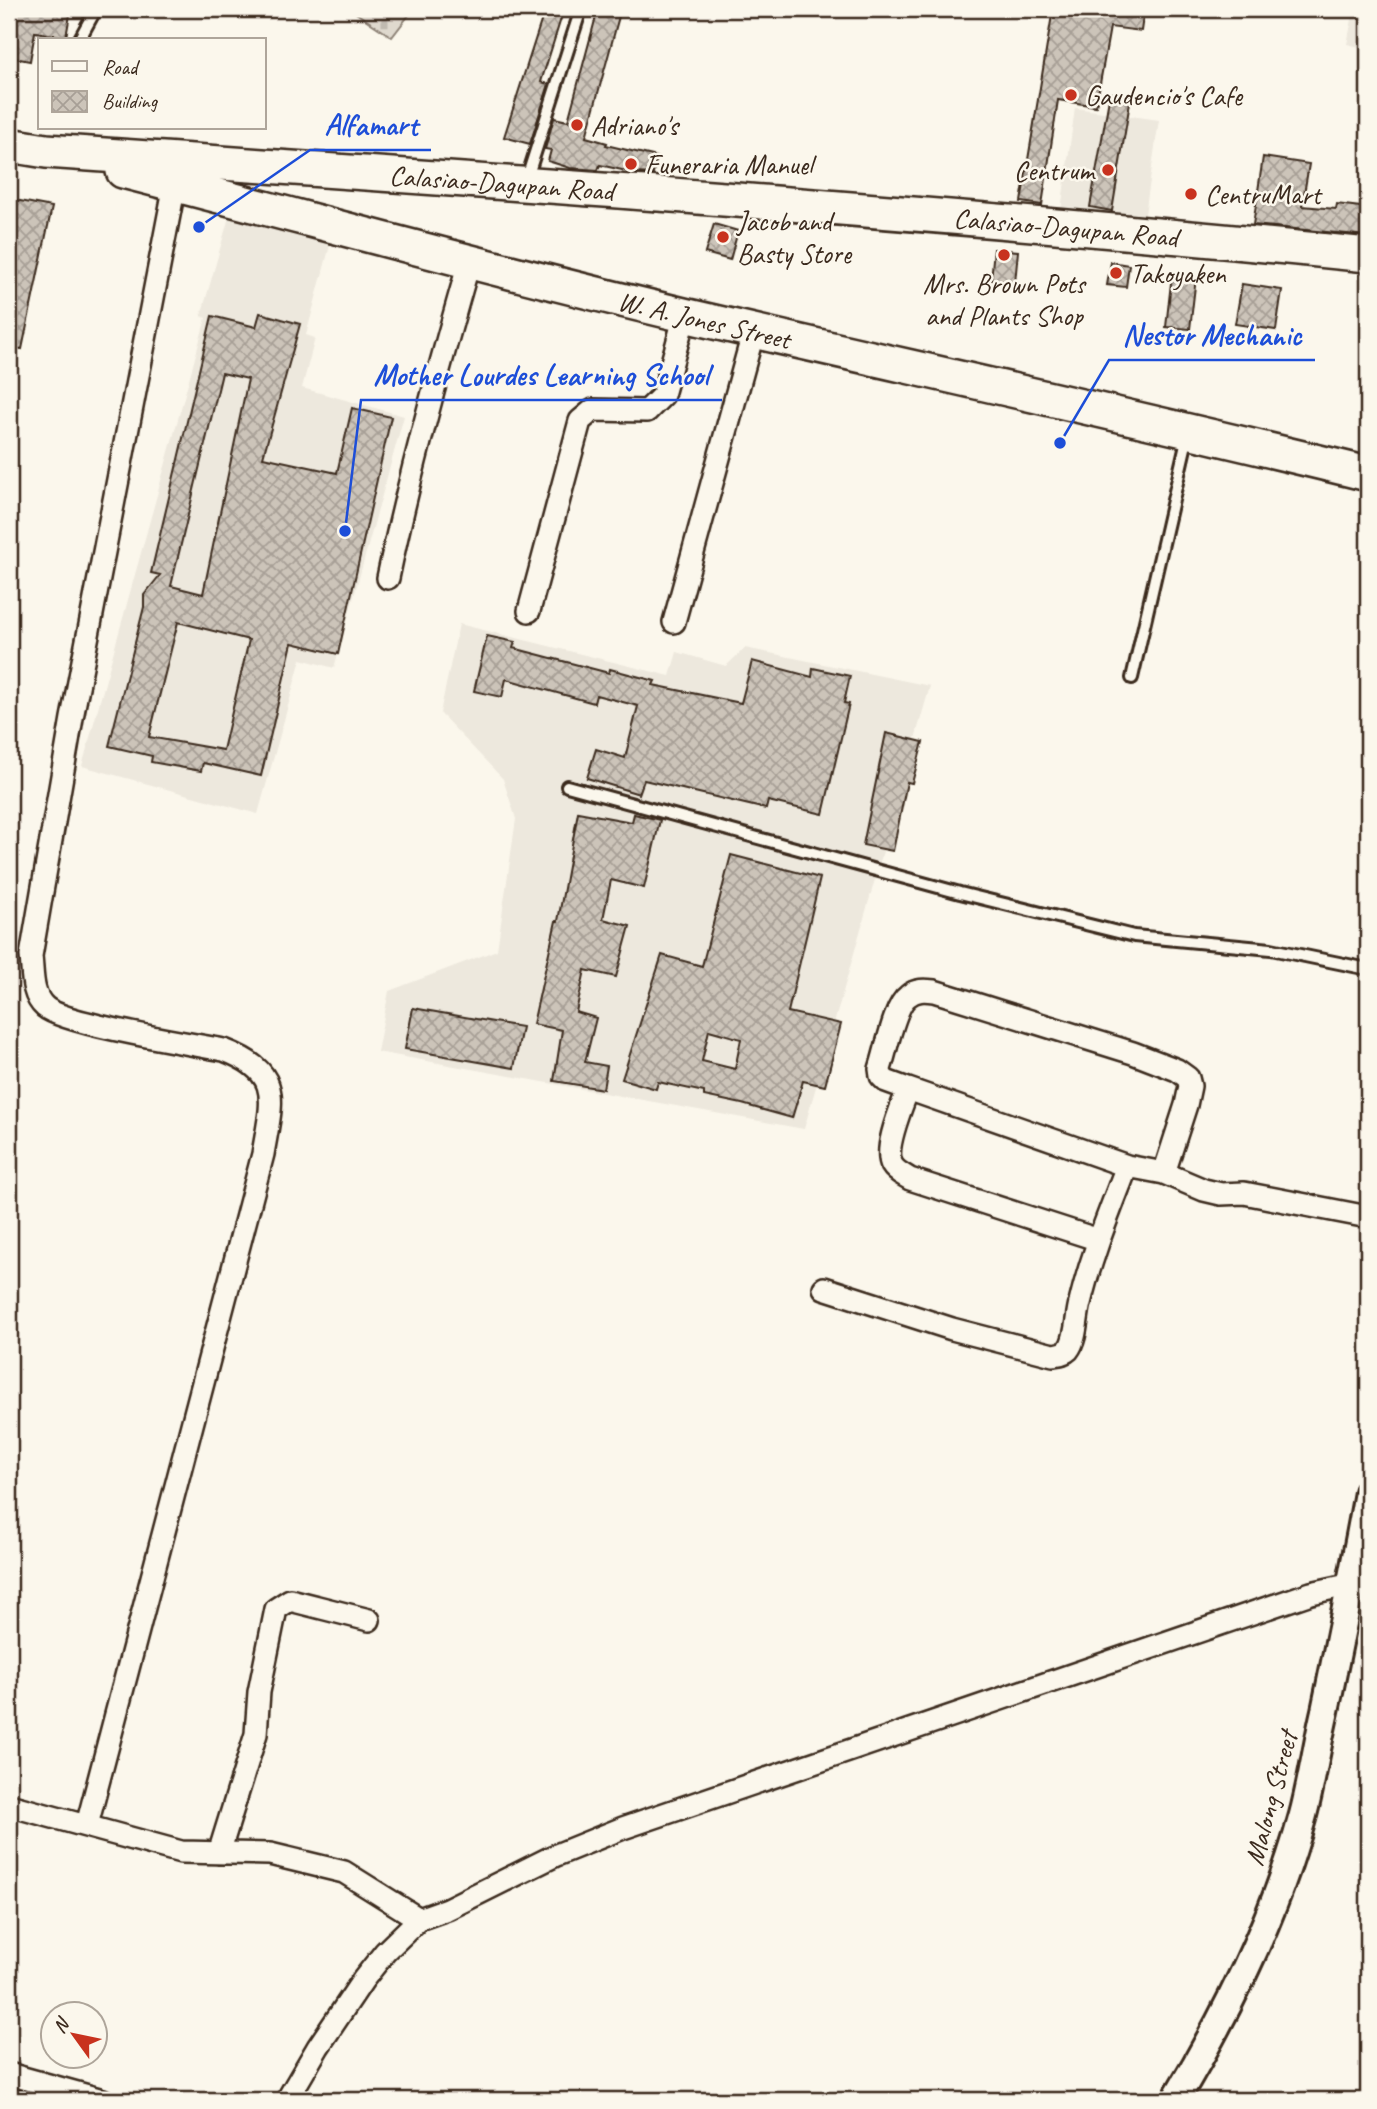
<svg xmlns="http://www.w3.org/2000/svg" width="1377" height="2109" font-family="Caveat,sans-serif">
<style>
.built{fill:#ede8dd}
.cemetery{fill:url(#cemetery-stones);stroke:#8d8276;stroke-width:2}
.building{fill:url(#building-cross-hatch);stroke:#3b2a1e;stroke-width:2;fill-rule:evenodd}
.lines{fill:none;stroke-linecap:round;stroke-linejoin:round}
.service-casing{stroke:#3b2a1e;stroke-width:16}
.minor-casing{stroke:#3b2a1e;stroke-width:26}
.tertiary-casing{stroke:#3b2a1e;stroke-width:32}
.primary-casing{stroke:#3b2a1e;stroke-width:38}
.service{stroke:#fbf7ec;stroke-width:10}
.minor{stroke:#fbf7ec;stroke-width:21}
.tertiary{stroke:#fbf7ec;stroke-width:26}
.primary{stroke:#fbf7ec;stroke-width:33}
.poi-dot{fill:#c8321e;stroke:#fbf7ec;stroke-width:2.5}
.labels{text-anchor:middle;stroke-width:5;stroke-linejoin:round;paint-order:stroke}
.poi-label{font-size:28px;fill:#3b2a1e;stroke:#fbf7ec;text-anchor:start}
.street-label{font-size:28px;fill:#3b2a1e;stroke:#fbf7ec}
.leader{fill:none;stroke:#1d4ed8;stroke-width:2.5}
.callout-dot{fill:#1d4ed8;stroke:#fbf7ec;stroke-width:2.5}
.callout-label{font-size:30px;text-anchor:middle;font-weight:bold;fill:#1d4ed8;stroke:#fbf7ec;stroke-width:5;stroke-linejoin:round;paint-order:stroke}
</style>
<defs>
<pattern id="cemetery-stones" width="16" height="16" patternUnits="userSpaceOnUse" patternTransform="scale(1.75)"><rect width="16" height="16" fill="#dfd9ce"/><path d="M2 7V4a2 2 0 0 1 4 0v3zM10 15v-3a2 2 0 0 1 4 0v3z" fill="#c0bab0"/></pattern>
<pattern id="building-cross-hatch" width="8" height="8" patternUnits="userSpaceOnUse" patternTransform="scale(1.75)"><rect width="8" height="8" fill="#ccc4b9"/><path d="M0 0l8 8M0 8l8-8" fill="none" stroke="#a79f96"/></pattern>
</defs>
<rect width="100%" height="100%" fill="#fbf7ec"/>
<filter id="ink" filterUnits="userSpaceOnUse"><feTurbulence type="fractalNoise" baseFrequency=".0143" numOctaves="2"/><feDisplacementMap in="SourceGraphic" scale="14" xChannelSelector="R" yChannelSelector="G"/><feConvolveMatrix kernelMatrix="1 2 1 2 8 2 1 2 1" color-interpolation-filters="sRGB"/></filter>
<g filter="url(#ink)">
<!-- built -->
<path class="built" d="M1354,9H1368V49L1347,44Z
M1075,108L1159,120L1144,221L1061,210Z
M231,210L332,238L306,335L315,338L302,388L404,416L334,668L301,659L258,814L82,766L206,318L201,316Z
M459,624L670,676L677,652L726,666L745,648L930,686L804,1129L377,1052L389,991L497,950L516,819L503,779L440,713Z"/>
<!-- cemetery -->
<path class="cemetery" d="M350,9H410L412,11L392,37Z"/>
<!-- building -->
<path class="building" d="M9,9H71L66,37L35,32L30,61L9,57Z
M545,9H564L541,82L549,84L530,144L504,137Z
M598,9H621L586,137L607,143L606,145L657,157L653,174L635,173L600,165L598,170L570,168L548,161L551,150L545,149L554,118L568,121Z
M1053,9H1091L1143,17L1141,31L1110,27L1096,106L1058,100L1042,205L1021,202Z
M1110,93L1131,96L1112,211L1090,207Z
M1263,157L1309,164L1302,206L1336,209L1337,204L1368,208V236L1253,225Z
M15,200L52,207L22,349L9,347V228Z
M714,224L738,231L730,260L705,253Z
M994,249L1018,251L1015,283L991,280Z
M1111,262L1129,265L1126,287L1107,285Z
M1172,274L1196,277L1190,329L1166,327Z
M1242,284L1282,290L1276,330L1235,324Z
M260,313L300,324L263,457L337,473L352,408L391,417L338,654L292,643L261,776L203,763L201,771L151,762L152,756L109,746L144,607V595L160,575L151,573L212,316L256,327ZM222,373L248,379L203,594L171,586ZM178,622L249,640L223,750L149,737Z
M487,636L515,642L513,648L609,673L610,669L655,681L653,685L741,703L752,661L812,677L813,668L850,676L844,703L849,704L823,814L768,801L766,809L644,780L639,794L587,778L596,749L625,758L638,706L596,695L594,703L506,679L502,697L474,691Z
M886,733L923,742L912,783L907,782L893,851L863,845Z
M578,812L632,822L634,814L660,820L644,888L611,880L603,919L630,926L616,977L585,970L576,1012L596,1018L585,1062L607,1066L603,1089L554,1081L562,1030L533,1024L556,921H558Z
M731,855L820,878L788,1012L841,1024L825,1086L803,1081L792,1118L742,1104L704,1096V1092L658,1082L656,1089L622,1079L662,955L702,966ZM709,1030L741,1039L735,1069L702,1061Z
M413,1008L522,1027L514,1068L405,1049Z"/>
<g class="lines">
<!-- service casing -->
<g class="service-casing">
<path id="service" d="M79,40L96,9
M526,181L581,9
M1132,678L1188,435
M567,786L960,893L1134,936L1271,949L1368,969"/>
</g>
<!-- minor casing -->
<g class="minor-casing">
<path id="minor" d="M388,578C410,472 439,367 469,263
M529,611L580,421L593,410L647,411L663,395L685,315
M674,622L754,330
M908,1089L886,1081L881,1076L880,1069C886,1052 894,1006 908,996C916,989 925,990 934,991L1133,1053L1177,1070L1188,1078L1190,1086L1186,1105L1164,1173
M1099,1240L910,1179C904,1175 896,1172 892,1165C883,1149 902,1106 908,1089L1127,1166L1164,1173L1204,1190L1221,1194L1244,1193L1368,1217
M824,1288L952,1329L1053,1355C1059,1354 1064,1354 1068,1350C1077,1339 1076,1317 1080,1303C1091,1256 1110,1211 1127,1166
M9,1805L181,1852L270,1854L344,1872L419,1919
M87,1825L263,1154C272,1100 284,1073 224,1050C191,1044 64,1024 45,1007C31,995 33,973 31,956L72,718L175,184
M219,1853L256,1734L259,1692L276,1609L290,1600L369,1620
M9,2074L103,2100
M287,2100L318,2047L363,1980L385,1952L419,1919L447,1909L554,1856L623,1828L1311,1593L1352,1584L1368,1586"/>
</g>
<!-- tertiary casing -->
<g class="tertiary-casing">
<path id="tertiary" d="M1175,2100C1228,2012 1276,1915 1303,1815C1312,1781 1317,1745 1325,1711C1340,1638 1355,1566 1368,1492"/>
</g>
<!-- primary casing -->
<g class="primary-casing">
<g id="primary">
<path id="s1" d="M9,145L46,151C487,181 928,211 1368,255"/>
<path id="s2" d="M123,171C310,219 496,271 684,315C912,368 1141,418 1368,474"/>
</g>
</g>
<!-- service -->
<use href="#service" class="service"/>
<!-- minor -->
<use href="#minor" class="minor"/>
<!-- tertiary -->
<use href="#tertiary" class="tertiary"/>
<!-- primary -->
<use href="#primary" class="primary"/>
</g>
</g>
<!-- markers -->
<g class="poi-dot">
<circle cx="1071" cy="95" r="7"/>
<circle cx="577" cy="125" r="7"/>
<circle cx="631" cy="164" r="7"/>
<circle cx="1108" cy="170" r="7"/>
<circle cx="1191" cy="194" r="7"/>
<circle cx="723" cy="237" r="7"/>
<circle cx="1004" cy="255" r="7"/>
<circle cx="1116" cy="273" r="7"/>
</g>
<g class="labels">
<!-- poi labels -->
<g class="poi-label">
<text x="1085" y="105">Gaudencio's Cafe</text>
<text x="591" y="135">Adriano's</text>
<text x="645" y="174">Funeraria Manuel</text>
<text x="1094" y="180" text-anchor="end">Centrum</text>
<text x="1205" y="204">CentruMart</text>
<text x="737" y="231">Jacob and<tspan x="737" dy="32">Basty Store</tspan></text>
<text x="1130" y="283">Takoyaken</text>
<text x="1004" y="293" text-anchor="middle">Mrs. Brown Pots<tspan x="1004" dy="32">and Plants Shop</tspan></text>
</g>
<!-- street labels -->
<g class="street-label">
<text dy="10" stroke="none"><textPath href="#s1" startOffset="494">Calasiao-Dagupan Road</textPath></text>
<text dy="10" stroke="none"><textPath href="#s1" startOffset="1060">Calasiao-Dagupan Road</textPath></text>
<text dy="10" stroke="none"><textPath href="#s2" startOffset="600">W. A. Jones Street</textPath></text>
<text transform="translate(1270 1798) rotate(-75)" y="10">Malong Street</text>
</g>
</g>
<!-- callouts -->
<path class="leader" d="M199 227L310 150H431M1060 443L1109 360H1315M345 531L361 400H722"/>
<g class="callout-dot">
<circle cx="199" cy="227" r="7"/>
<circle cx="1060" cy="443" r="7"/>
<circle cx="345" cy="531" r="7"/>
</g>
<g class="callout-label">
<text x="371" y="135">Alfamart</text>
<text x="1212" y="345">Nestor Mechanic</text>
<text x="541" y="385">Mother Lourdes Learning School</text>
</g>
<!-- margin -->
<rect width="1377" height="2109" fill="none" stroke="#fbf7ec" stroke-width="35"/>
<rect x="18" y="18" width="1342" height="2074" fill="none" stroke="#3b2a1e" stroke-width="2.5" filter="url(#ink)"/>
<!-- legend -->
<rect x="38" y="38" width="228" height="91" fill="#fbf7ec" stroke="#aea59a" stroke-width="2"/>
<rect x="52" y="61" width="35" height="10" fill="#fbf7ec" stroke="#aea59a" stroke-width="2"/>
<text x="102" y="74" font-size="21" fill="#3b2a1e">Road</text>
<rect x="52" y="91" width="35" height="21" fill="url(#building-cross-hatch)" stroke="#aea59a" stroke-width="2"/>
<text x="102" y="108" font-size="21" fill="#3b2a1e">Building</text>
<!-- north arrow -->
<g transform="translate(74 2035) rotate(303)"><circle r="33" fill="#fbf7ec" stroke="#aea59a" stroke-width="2"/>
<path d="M0-5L12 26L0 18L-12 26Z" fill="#c8321e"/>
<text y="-10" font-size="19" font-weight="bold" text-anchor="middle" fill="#3b2a1e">N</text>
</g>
</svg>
